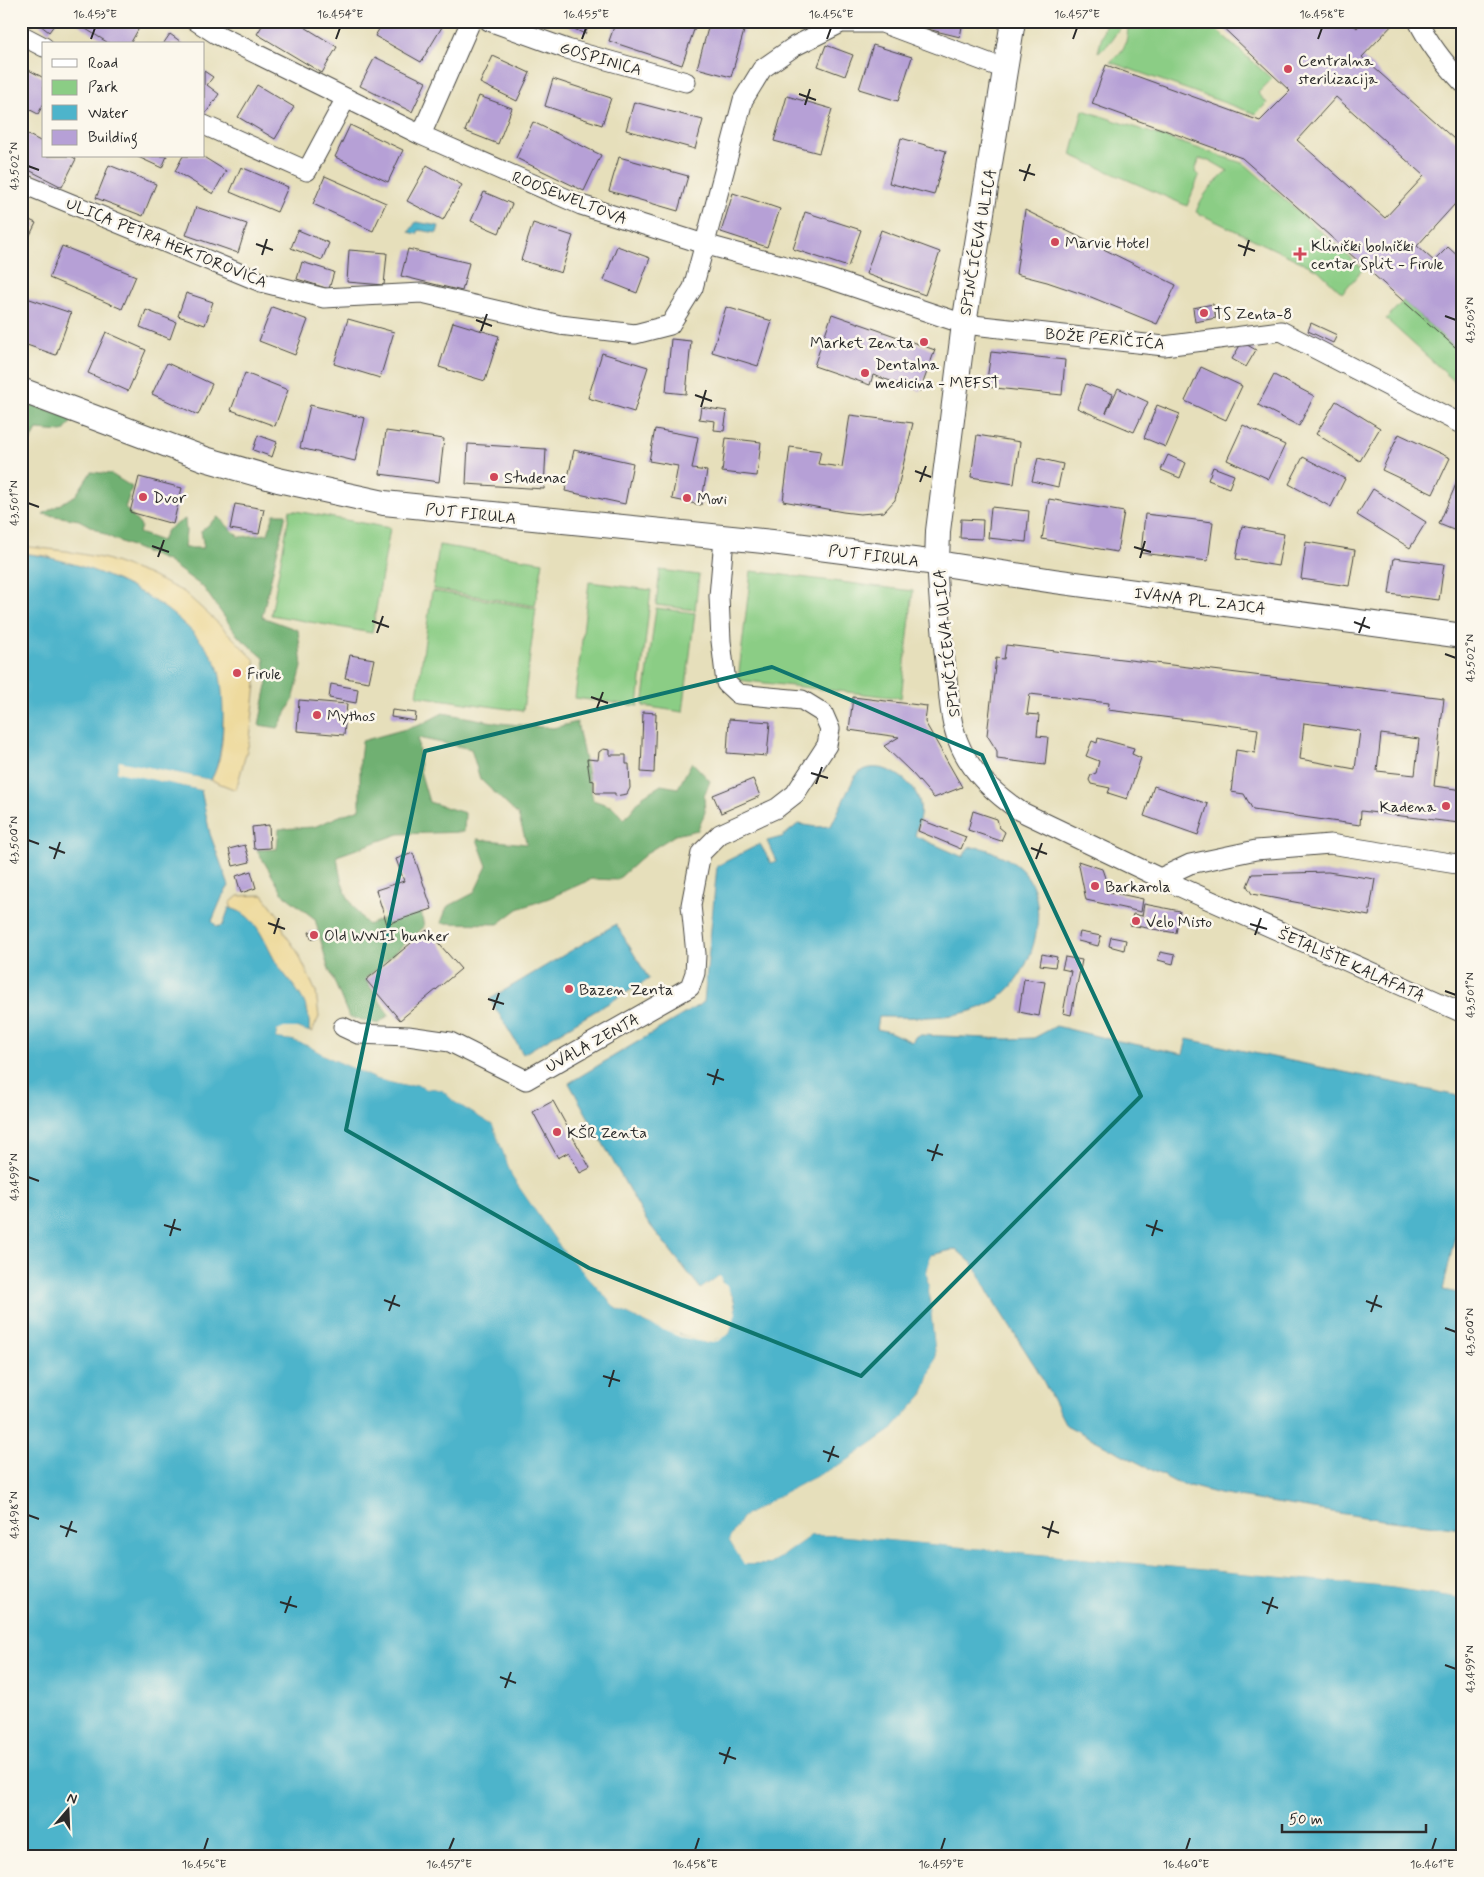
<svg xmlns="http://www.w3.org/2000/svg" width="1484" height="1877" font-family="Mynerve,sans-serif">
<style>
.green{fill:#8bcd85;stroke:#5b7c58}
.forest{fill:#70b072;stroke:#4e6e4e}
.sand{fill:#eeda9e;stroke:#8c8264}
.water{fill:#4db4cb;stroke:#3c707b}
.pier{fill:#e6dfbb}
.building{fill:#b6a0d6;fill-rule:evenodd}
.lines{fill:none;stroke-linecap:round;stroke-linejoin:round}
.minor-casing{stroke:#474641;stroke-width:21}
.tertiary-casing{stroke:#474641;stroke-width:26}
.minor{stroke:#fff;stroke-width:19}
.tertiary{stroke:#fff;stroke-width:24}
.marked{fill:none;stroke:#0f766e;stroke-width:4;stroke-linejoin:round}
.ticks{fill:none;stroke:#2b2b2b;stroke-width:2}
.poi-dot{fill:#d1495b;stroke:#fbf7ec;stroke-width:2}
.labels{text-anchor:middle;stroke-width:5;stroke-linejoin:round;paint-order:stroke}
.street-label{font-size:16px;fill:#2b2b2b;stroke:#fbf7ec}
.poi-label{font-size:16px;fill:#2b2b2b;stroke:#fbf7ec;text-anchor:start}
.neatline{fill:none;stroke:#2b2b2b;stroke-width:2}
.ticks-label{font-size:12px;text-anchor:middle;fill:#2b2b2b}
</style>
<rect width="100%" height="100%" fill="#fbf7ec"/>
<filter id="ink" filterUnits="userSpaceOnUse"><feTurbulence type="fractalNoise" baseFrequency=".02" numOctaves="2"/><feDisplacementMap in="SourceGraphic" scale="10" xChannelSelector="R" yChannelSelector="G"/><feConvolveMatrix kernelMatrix="1 2 1 2 8 2 1 2 1" color-interpolation-filters="sRGB"/></filter>
<filter id="wash" filterUnits="userSpaceOnUse"><feTurbulence type="fractalNoise" baseFrequency=".0096" numOctaves="4" result="noise"/><feDisplacementMap in="SourceGraphic" scale="20" xChannelSelector="R" yChannelSelector="G"/><feGaussianBlur stdDeviation="1.12" result="paint"/><feColorMatrix in="noise" values="0 0 0 0 0 0 0 0 0 0 0 0 0 0 0 0 0 1.4 0 .05"/><feComposite in="paint" operator="in"/></filter>
<g filter="url(#wash)">
<rect width="100%" height="100%" fill="#e6dfbb"/>
<!-- green -->
<path class="green" d="M1106,21H1127C1114,30 1114,44 1098,52Z
M1137,21H1207L1272,79L1258,93L1267,103L1256,114L1110,62C1124,51 1127,45 1128,26Z
M1083,110L1245,164L1363,269L1342,293L1318,270L1196,212C1202,194 1214,183 1228,171L1209,160L1199,159L1195,172L1199,176L1187,206L1071,155Z
M1403,301L1463,355V389L1386,319Z
M290,510L390,528L372,633L271,615Z
M439,545L543,562L535,606L433,589Z
M660,570L699,575L695,610L656,605Z
M751,571L913,591L901,698L738,680Z
M589,582L651,590L638,706L575,698Z
M432,591L536,608L523,711L417,696Z
M656,608L695,613L683,712L643,706Z"/>
<!-- forest -->
<path class="forest" d="M21,401L74,419L63,432L37,430L21,458Z
M91,472L111,474L132,487L125,508L141,526L139,533L162,541L167,530L185,519L186,532L184,548H204L201,531L218,517L239,537L268,534L274,514H286L262,617L298,630L302,667L293,700L278,728L259,725L267,685L264,658L238,636L203,587L167,561L114,539L79,520L43,514L76,495Z
M443,713L499,723L553,728L577,722L593,800L613,807L624,820L643,796L661,785L678,788L692,762L710,781L704,796L705,812L698,830L675,835L648,852L617,880L592,879L549,898L518,909L498,924L441,923L447,907L474,893L487,866L477,839L527,844L518,815L480,779L471,749L418,738L420,771L429,802L465,813L464,832L399,834L337,856C341,888 347,901 368,925L387,917L421,911L424,927L365,979L389,1015L378,1024L349,1017L327,964L315,919L283,894L257,850L277,849L279,829L314,827L342,815L360,809V760L362,741L420,725Z"/>
<!-- sand -->
<path class="sand" d="M21,546L66,551L106,559L147,574L184,592L220,625L255,660L256,684L250,739L236,790L211,780C229,748 223,698 216,662L48,556L21,553Z
M263,895L279,916L285,934L297,951L316,992L319,1017L312,1032L292,1022L233,913L230,903L238,896Z"/>
<!-- water -->
<path class="water" d="M416,222L439,226L437,233L419,230L417,234L409,232Z
M21,553C90,561 178,599 215,661C222,672 223,704 223,717C222,738 221,762 211,780L120,762L117,771L201,790L210,834L229,886L223,895L212,921L217,927L223,925L229,908C259,914 264,945 279,967C294,988 312,1002 309,1032L298,1028L277,1031L276,1038L293,1040L309,1046L326,1056L377,1079L406,1086L416,1084L426,1089L433,1088L442,1090L455,1102L493,1125L513,1178L562,1249L616,1308L648,1324L707,1343L729,1334C733,1321 738,1310 733,1297C729,1290 722,1285 719,1276L701,1289L646,1220L569,1083L704,1002L717,866L760,844L771,863L776,861L767,841L782,837L798,824L816,827L831,826L854,778C857,774 861,770 866,769C887,762 918,784 920,805C922,816 917,826 915,836L963,857L968,848C980,846 987,849 997,854C1013,860 1029,873 1034,890C1046,926 1028,981 994,1001C961,1021 916,1017 879,1017L877,1029L890,1032L912,1042L916,1036L921,1035L1008,1039L1034,1038L1056,1026L1109,1039L1183,1054L1187,1039L1463,1097V1200L1443,1290L1463,1294V1529L1383,1520L1219,1494L1175,1482L1066,1425L1037,1369L989,1294L974,1265L956,1249L931,1255L927,1272L936,1357L923,1395L892,1430L847,1461L786,1492L742,1518L729,1540L745,1564H770L811,1535H836L1390,1587L1463,1598V1856H21Z
M616,924L649,979L523,1054L490,999Z"/>
<!-- pier -->
<path class="pier" d="M119,761L211,780L209,782L121,764L120,770L203,788L201,790L117,772Z
M284,1028H298L311,1033L308,1034L298,1030L285,1031L279,1032V1036L293,1038L310,1044L327,1054L377,1077L406,1084L417,1082L426,1086L433,1085L443,1088L457,1100L495,1123L515,1177L564,1248L617,1306L649,1322L681,1335L707,1341L717,1339L727,1332L733,1313L730,1298L725,1288L719,1284V1279L703,1290L701,1289L719,1276L722,1278L721,1282L727,1286L732,1297L736,1313L729,1334L718,1341L707,1343L680,1337L648,1324L616,1308L562,1249L513,1178L493,1125L455,1102L442,1090L433,1088L426,1089L416,1084L406,1086L377,1079L326,1056L309,1046L293,1040L276,1038L277,1031Z
M931,1255H941L933,1257L929,1272L938,1357L925,1396L893,1432L849,1463L787,1495L744,1520L732,1540L746,1562H769L810,1533H837L1390,1585L1463,1596V1598L1390,1587L836,1535H811L770,1564H744L729,1540L742,1518L786,1492L847,1461L892,1430L923,1395L936,1357L927,1272Z"/>
<g id="blocks">
<!-- building -->
<path class="building" d="M35,21H57L49,32Z
M73,21H143L130,44H110Z
M265,21H295L337,47L322,73L257,34Z
M384,21H432L442,27L421,62L375,36Z
M557,21H591L585,34Z
M616,21H697L682,65L609,41Z
M710,21L744,31L731,77L697,68Z
M908,21H963L960,37L907,24Z
M1216,21H1349L1357,28L1363,21H1396L1362,57L1463,147V211L1455,204L1417,246L1434,261L1448,247L1463,261V354L1242,158L1092,104L1106,65L1260,121L1290,91ZM1336,97L1424,176L1385,218L1297,140Z
M170,34L184,44H163Z
M826,45L853,55L845,76L818,66Z
M873,45L912,57L898,101L859,89Z
M493,56L530,73L517,101L480,83Z
M375,57L426,82L412,112L360,86Z
M21,66L44,78V103L38,114L21,105Z
M204,71L213,77L207,85L219,94L204,116Z
M553,79L611,98L602,125L545,106Z
M257,85L294,107L275,139L238,117Z
M479,96L512,108L498,144L465,131Z
M787,96L832,109L819,153L774,141Z
M634,102L703,120L695,149L626,130Z
M533,122L601,155L584,191L516,158Z
M350,125L403,150L388,182L335,157Z
M21,131L44,143V156H71L76,159L62,187L21,166Z
M901,138L946,151L934,195L889,183Z
M136,156H167L162,168Z
M183,156H202L226,171L213,194L175,171Z
M619,157L688,176L678,211L609,191Z
M109,165L156,184L143,216L96,198Z
M427,165L462,185L443,220L407,201Z
M241,167L288,187L277,212L230,192Z
M325,176L386,203L373,231L313,204Z
M484,192L512,204L499,233L471,221Z
M733,193L780,209L767,247L721,232Z
M196,207L247,224L238,253L186,235Z
M1025,210L1176,285L1157,324L1091,297L1047,282L1016,274Z
M805,212L861,230L848,267L793,249Z
M21,216L36,223L21,253Z
M533,223L573,236L561,273L521,260Z
M298,230L329,243L322,260L291,248Z
M881,230L940,252L925,295L866,274Z
M62,246L136,276L122,309L49,278Z
M617,246L650,258L637,293L604,280Z
M408,249L469,263L462,291L401,276Z
M349,250L387,253L384,285L347,282Z
M302,262L334,272L329,289L297,279Z
M186,293L213,302L205,325L178,316Z
M21,296L71,313L56,355L21,343Z
M1213,304L1216,318L1195,322L1193,308Z
M272,307L308,320L295,355L259,341Z
M726,307L772,321L758,366L712,352Z
M146,310L176,322L170,339L140,327Z
M832,314L935,350L920,391L873,375L870,385L814,366Z
M348,319L394,332L380,378L334,364Z
M453,322L499,336L485,381L439,367Z
M1311,323L1337,335L1333,343L1308,331Z
M106,332L146,350L128,391L88,373Z
M671,339L691,341L686,394L666,392Z
M1242,342L1256,350L1246,367L1232,359Z
M991,352L1065,360L1062,395L986,387Z
M602,353L648,367L634,412L588,398Z
M167,363L212,384L198,415L152,394Z
M1201,367L1242,386L1226,420L1185,401Z
M245,373L288,390L275,426L231,410Z
M1274,375L1314,396L1299,426L1258,405Z
M1086,384L1113,394L1106,413L1118,388L1148,402L1134,432L1077,408Z
M1336,401L1380,428L1360,461L1316,434Z
M310,405L365,418L355,461L300,448Z
M1157,405L1180,414L1166,447L1144,438Z
M701,407L727,411L724,431L714,430L715,421L699,419Z
M850,415L913,423L895,500L884,512L860,514L843,512L783,501L790,447L821,451L818,464L842,467Z
M1243,425L1285,445L1269,479L1227,460Z
M655,429L698,437L692,469L707,471L701,505L672,499L678,466L649,461Z
M386,431L444,439L439,482L380,474Z
M1399,434L1450,458L1433,494L1382,470Z
M258,435L277,442L272,457L253,450Z
M977,435L1020,442L1014,484L971,477Z
M726,438L761,442L757,476L722,472Z
M468,444L546,449L544,489L466,484Z
M574,450L633,463L625,504L565,491Z
M1168,455L1186,463L1180,478L1161,470Z
M1303,457L1345,479L1331,507L1289,484Z
M1038,458L1063,464L1058,487L1032,481Z
M1213,467L1234,475L1229,488L1208,480Z
M1463,468V534L1439,524Z
M139,477L182,488L173,524L130,512Z
M1373,489L1426,522L1410,548L1357,515Z
M1049,499L1124,512L1117,552L1042,539Z
M235,504L264,509L259,534L230,529Z
M991,507L1029,511L1026,542L988,538Z
M1145,514L1213,522L1208,561L1141,553Z
M961,519L983,520L982,539L960,538Z
M1242,526L1284,534L1278,566L1236,559Z
M1306,542L1355,550L1349,586L1301,579Z
M1394,558L1444,564L1439,600L1389,594Z
M1006,645L1444,698L1434,786L1463,790L1459,823L1361,811L1360,825L1253,810L1244,794L1231,792L1236,750L1255,753L1258,729L1108,710L1109,703L1030,694L1027,714L1039,715L1037,736L1048,737L1045,765L997,759V751L987,735L996,658L1004,659ZM1304,723L1360,731L1355,769L1300,759ZM1381,734L1419,739L1415,775L1377,771Z
M350,655L374,659L369,682L345,678Z
M331,684L358,689L356,703L329,698Z
M853,697L927,706L925,722L962,787L934,798L912,773L884,746L899,737L849,730Z
M299,700L347,704L344,735L297,731Z
M392,710L416,713L415,721L391,717Z
M643,712L656,713L654,773L641,772Z
M729,719L770,722L767,756L727,753Z
M1098,738L1134,748L1132,754L1141,758L1127,799L1108,793L1110,788L1091,784L1089,780L1091,775L1096,773L1099,761L1086,756L1092,741L1097,743Z
M603,749L610,750V755H626V764H629L630,788L627,794L615,796V793H596L594,791V781L590,780L587,759L598,760L599,752Z
M753,779L760,796L721,813L713,795Z
M1154,786L1208,804L1198,835L1144,816Z
M973,811L997,819L999,827L1005,832L1001,841L968,830Z
M921,820L966,837L961,849L918,831Z
M269,825L270,848L254,849L252,827Z
M245,845L250,862L233,866L229,849Z
M413,853L432,909L387,924L376,890L404,881L396,859Z
M1078,861L1102,869L1110,892L1143,899L1141,912L1086,900Z
M251,871L256,888L241,893L236,876Z
M1328,872L1375,879L1369,916L1252,894L1247,886L1252,874Z
M1144,904L1180,911L1176,933L1130,925L1133,914L1142,916Z
M427,930L461,969L400,1020L366,980Z
M317,931L318,937L311,939L309,932Z
M1080,932L1101,936L1098,946L1078,941Z
M1111,937L1126,940L1124,950L1109,946Z
M1160,952L1175,955L1173,964L1158,960Z
M1042,954L1057,957L1055,967L1040,965Z
M1065,957L1082,960L1071,1015L1063,1013L1071,971L1062,969Z
M1024,979L1045,982L1039,1016L1019,1012Z
M553,1101L590,1168L580,1173L569,1152L558,1158L533,1112Z"/>
</g>
</g>
<g filter="url(#ink)">
<use href="#blocks" fill-opacity="0" stroke="#474641" stroke-width="1"/>
<g class="lines">
<!-- minor casing -->
<g class="minor-casing">
<path id="minor" d="M196,21L216,34L421,135L581,205L704,244L821,276L964,324L1164,346L1281,331L1463,425
M489,21L567,49L686,82
M1418,21C1429,44 1445,64 1463,83
M21,35L44,47
M204,125L307,171L346,98
M421,135L471,21
M21,183L261,282L324,298L422,293L560,325L635,334L670,325L693,288L743,100L762,69L795,46L841,23H882L1005,69
M937,563C938,599 942,634 946,670C949,693 949,718 958,741C969,770 995,794 1020,811L1160,878L1463,1013
M1160,878L1190,864L1256,850L1330,844L1463,865
M343,1027L358,1034L408,1036L450,1042L526,1080L690,987L695,973L696,954L691,905L701,853L720,834L777,808L795,794L827,745L830,729L823,713L802,700L738,694L726,683L721,641L719,596L724,539"/>
</g>
<!-- tertiary casing -->
<g class="tertiary-casing">
<path id="tertiary" d="M21,390L205,459L278,480L384,503L772,542L937,563L1054,581L1463,636
M937,563L938,531L964,324L1013,21"/>
</g>
<!-- minor -->
<use href="#minor" class="minor"/>
<!-- tertiary -->
<use href="#tertiary" class="tertiary"/>
</g>
</g>
<!-- marked area -->
<path class="marked" d="M772,667L982,755L1141,1096L861,1376L589,1268L346,1130L425,751Z"/>
<!-- ticks -->
<path class="ticks" d="M91,39L95,28M336,39L340,28M582,39L586,28M827,39L831,28M1073,39L1077,28M1318,39L1322,28M799,94L816,100M805,105L810,89M28,166L39,170M1019,170L1035,175M1024,181L1030,164M256,244L273,250M1238,245L1255,251M262,255L267,239M1244,256L1249,240M1445,316L1456,320M476,320L492,326M481,331L487,314M695,395L712,401M701,407L706,390M915,471L931,477M920,482L926,466M28,503L39,507M152,546L169,552M1134,547L1151,552M158,557L164,540M1140,558L1145,541M372,621L389,627M1354,622L1370,628M377,633L383,616M1359,633L1365,617M1445,654L1456,658M591,697L608,703M597,708L603,692M811,773L828,778M816,784L822,767M28,840L39,844M49,847L65,853M1031,848L1047,854M54,859L60,842M1036,859L1042,843M268,923L285,929M1250,924L1267,929M274,934L279,918M1255,935L1261,918M1445,991L1456,995M488,999L504,1004M493,1010L499,993M707,1074L724,1080M713,1085L718,1069M927,1150L943,1155M932,1161L938,1144M28,1177L39,1181M164,1225L181,1230M1146,1225L1163,1231M170,1236L175,1219M1152,1236L1157,1220M384,1300L400,1306M1366,1301L1382,1307M389,1311L395,1295M1371,1312L1377,1295M1445,1328L1456,1332M603,1376L620,1381M609,1387L614,1370M823,1451L839,1457M828,1462L834,1446M28,1515L39,1519M60,1526L77,1532M1042,1527L1059,1533M66,1537L72,1521M1048,1538L1053,1521M280,1602L297,1607M1262,1602L1278,1608M285,1613L291,1596M1267,1614L1273,1597M1445,1665L1456,1669M500,1677L516,1683M505,1688L511,1672M719,1753L736,1759M724,1764L730,1747M204,1850L208,1838M449,1850L454,1838M695,1850L699,1838M941,1850L945,1838M1186,1850L1190,1838M1432,1850L1436,1838"/>
<!-- markers -->
<g class="poi-dot">
<circle cx="1288" cy="69" r="5"/>
<circle cx="1055" cy="242" r="5"/>
<path d="M1297.5 246.5h5v5h5v5h-5v5h-5v-5h-5v-5h5z"/>
<circle cx="1204" cy="313" r="5"/>
<circle cx="924" cy="342" r="5"/>
<circle cx="865" cy="373" r="5"/>
<circle cx="494" cy="477" r="5"/>
<circle cx="143" cy="497" r="5"/>
<circle cx="687" cy="498" r="5"/>
<circle cx="237" cy="673" r="5"/>
<circle cx="317" cy="715" r="5"/>
<circle cx="1446" cy="806" r="5"/>
<circle cx="1095" cy="886" r="5"/>
<circle cx="1136" cy="921" r="5"/>
<circle cx="314" cy="935" r="5"/>
<circle cx="569" cy="989" r="5"/>
<circle cx="557" cy="1132" r="5"/>
</g>
<g class="labels">
<!-- street labels -->
<g class="street-label">
<text transform="translate(601 58) rotate(16)" y="6">GOSPINICA</text>
<text transform="translate(570 197) rotate(21)" y="6">ROOSEWELTOVA</text>
<text transform="translate(167 242) rotate(22)" y="6">ULICA PETRA HEKTOROVIĆA</text>
<text transform="translate(977 242) rotate(-80)" y="6">SPINČIĆEVA ULICA</text>
<text transform="translate(1105 338) rotate(5)" y="6">BOŽE PERIČIĆA</text>
<text transform="translate(471 513) rotate(6)" y="6">PUT FIRULA</text>
<text transform="translate(874 555) rotate(7)" y="6">PUT FIRULA</text>
<text transform="translate(1200 600) rotate(7)" y="6">IVANA PL. ZAJCA</text>
<text transform="translate(946 643) rotate(-96)" y="6">SPINČIĆEVA ULICA</text>
<text transform="translate(1352 964) rotate(24)" y="6">ŠETALIŠTE KALAFATA</text>
<text transform="translate(592 1042) rotate(-29)" y="6">UVALA ZENTA</text>
</g>
<!-- poi labels -->
<g class="poi-label">
<text x="1298" y="66">Centralna<tspan x="1298" dy="18">sterilizacija</tspan></text>
<text x="1065" y="248">Marvie Hotel</text>
<text x="1311" y="251">Klinički bolnički<tspan x="1311" dy="18">centar Split - Firule</tspan></text>
<text x="1214" y="319">TS Zenta-8</text>
<text x="914" y="348" text-anchor="end">Market Zenta</text>
<text x="875" y="370">Dentalna<tspan x="875" dy="18">medicina - MEFST</tspan></text>
<text x="504" y="483">Studenac</text>
<text x="153" y="503">Dvor</text>
<text x="697" y="504">Movi</text>
<text x="247" y="679">Firule</text>
<text x="327" y="721">Mythos</text>
<text x="1436" y="812" text-anchor="end">Kadena</text>
<text x="1105" y="892">Barkarola</text>
<text x="1146" y="927">Velo Misto</text>
<text x="324" y="941">Old WWII bunker</text>
<text x="579" y="995">Bazen Zenta</text>
<text x="567" y="1138">KŠR Zenta</text>
</g>
</g>
<!-- margin -->
<rect width="1484" height="1877" fill="none" stroke="#fbf7ec" stroke-width="55"/>
<!-- legend -->
<rect x="42" y="42" width="162" height="115" fill="#fbf7ec" stroke="#a8a59f"/>
<rect x="52" y="59" width="25" height="8" fill="#ffffff" stroke="#a8a59f"/>
<text x="88" y="68" font-size="15" fill="#2b2b2b">Road</text>
<rect x="52" y="80" width="25" height="15" fill="#8bcd85" stroke="#a8a59f"/>
<text x="88" y="92" font-size="15" fill="#2b2b2b">Park</text>
<rect x="52" y="105" width="25" height="15" fill="#4db4cb" stroke="#a8a59f"/>
<text x="88" y="118" font-size="15" fill="#2b2b2b">Water</text>
<rect x="52" y="130" width="25" height="15" fill="#b6a0d6" stroke="#a8a59f"/>
<text x="88" y="142" font-size="15" fill="#2b2b2b">Building</text>
<!-- north arrow -->
<g transform="translate(68 1810) rotate(19)" stroke="#fbf7ec" stroke-width="4" paint-order="stroke">
<path d="M0-4L9 19L0 12L-9 19Z" fill="#2b2b2b"/>
<text y="-8" font-size="14" font-weight="bold" text-anchor="middle" fill="#2b2b2b">N</text>
</g>
<!-- scale -->
<path d="M1282 1824v8h144v-8" fill="none" stroke="#2b2b2b" stroke-width="2.5"/>
<text x="1289" y="1824" font-size="15" fill="#2b2b2b" stroke="#fbf7ec" stroke-width="4" paint-order="stroke">50 m</text>
<rect x="28" y="28" width="1428" height="1822" class="neatline"/>
<g class="ticks-label">
<text x="95" y="18">16.453°E</text>
<text x="340" y="18">16.454°E</text>
<text x="586" y="18">16.455°E</text>
<text x="831" y="18">16.456°E</text>
<text x="1077" y="18">16.457°E</text>
<text x="1322" y="18">16.458°E</text>
<text transform="translate(14 166) rotate(-90)" y="4">43.502°N</text>
<text transform="translate(1470 320) rotate(-90)" y="4">43.503°N</text>
<text transform="translate(14 503) rotate(-90)" y="4">43.501°N</text>
<text transform="translate(1470 658) rotate(-90)" y="4">43.502°N</text>
<text transform="translate(14 840) rotate(-90)" y="4">43.500°N</text>
<text transform="translate(1470 995) rotate(-90)" y="4">43.501°N</text>
<text transform="translate(14 1177) rotate(-90)" y="4">43.499°N</text>
<text transform="translate(1470 1332) rotate(-90)" y="4">43.500°N</text>
<text transform="translate(14 1515) rotate(-90)" y="4">43.498°N</text>
<text transform="translate(1470 1669) rotate(-90)" y="4">43.499°N</text>
<text x="204" y="1868">16.456°E</text>
<text x="449" y="1868">16.457°E</text>
<text x="695" y="1868">16.458°E</text>
<text x="941" y="1868">16.459°E</text>
<text x="1186" y="1868">16.460°E</text>
<text x="1432" y="1868">16.461°E</text>
</g>
</svg>
